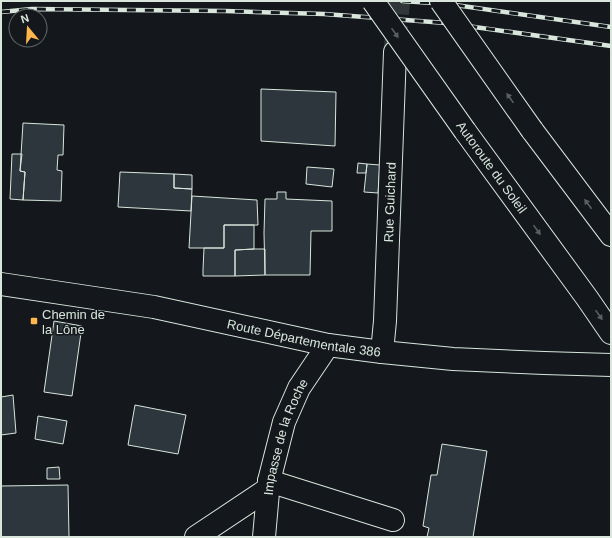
<svg xmlns="http://www.w3.org/2000/svg" width="612" height="538" font-family="Arial,sans-serif">
<style>
.building{fill:#2c363c;stroke:#d8e6dc}
.lines{fill:none;stroke-linecap:round;stroke-linejoin:round}
.minor-tunnel{stroke:#313739;stroke-width:22;stroke-dasharray:22 11;stroke-linecap:butt}
.minor-casing{stroke:#d8e6dc;stroke-width:24}
.major-casing{stroke:#d8e6dc;stroke-width:24}
.highway-casing{stroke:#d8e6dc;stroke-width:24}
.minor{stroke:#14181c;stroke-width:22}
.major{stroke:#14181c;stroke-width:22}
.highway{stroke:#14181c;stroke-width:22}
.rail-casing{stroke:#d8e6dc;stroke-width:4.5}
.rail{stroke:#14181c;stroke-width:3;stroke-dasharray:9;stroke-linecap:butt}
.highway-bridge-casing{stroke:#d8e6dc;stroke-width:24;stroke-linecap:butt}
.highway-bridge{stroke:#14181c;stroke-width:22}
.oneway{fill:#59605f}
.poi-dot{fill:#ffb74d;stroke:#14181c;stroke-width:1.5}
.labels{text-anchor:middle;stroke-width:3;stroke-linejoin:round;paint-order:stroke}
.street-label{font-size:13px;fill:#d8e6dc;stroke:#14181c}
.poi-label{font-size:13px;fill:#d8e6dc;stroke:#14181c;text-anchor:start}
</style>
<rect width="100%" height="100%" fill="#14181c"/>
<!-- building -->
<path class="building" d="M261,89L336,92L335,146L261,141Z
M23,123L64,125L63,155H58L57,170L62,171L61,201L23,200L25,172L20,171Z
M12,154H22L20,171L25,172L23,200L10,199Z
M358,163L367,164L366,173H357Z
M367,164L380,165L378,193L364,192Z
M307,167L334,169L332,187L306,184Z
M120,172L174,174V188L192,189L191,211L118,207Z
M174,174L192,175V189L174,188Z
M277,192H286V199L332,201V231H311L310,275H265L264,233L265,199H277Z
M192,196L257,200L258,225H224V248H189Z
M224,225H254V249L235,250V276H203V270L204,248H224Z
M254,249H265V275L235,276V250Z
M54,321L82,326L72,396L44,392Z
M13,395L16,433L1,435V397Z
M135,405L186,415L178,454L128,445Z
M38,416L67,421L63,444L35,439Z
M442,444L487,451L473,537H427L429,528L423,526L431,475H437Z
M59,467L60,479H47V468Z
M68,485L69,537H1V486Z"/>
<g class="lines">
<!-- minor-tunnel -->
<path class="minor-tunnel" d="M395,47L399,1"/>
<!-- minor casing -->
<g class="minor-casing">
<g id="minor">
<path id="s1" d="M382,352L385,321L395,52"/>
<path d="M269,481L393,520"/>
<path d="M196,537L268,489"/>
<path id="s2" d="M264,537L269,481L284,422L299,388L328,345"/>
</g>
</g>
<!-- major casing -->
<g class="major-casing">
<g id="major">
<path id="s3" d="M1,284L154,307L328,345L382,352L453,359L544,363L611,365"/>
</g>
</g>
<!-- highway casing -->
<g class="highway-casing">
<path id="highway" d="M532,130L611,235
M465,131L587,298L611,333"/>
</g>
<!-- minor -->
<use href="#minor" class="minor"/>
<!-- major -->
<use href="#major" class="major"/>
<!-- highway -->
<use href="#highway" class="highway"/>
<!-- rail casing -->
<g class="rail-casing">
<path id="rail" d="M402,1L448,4L611,27
M1,12L32,9L225,11L324,14L446,23L611,46"/>
</g>
<!-- rail -->
<use href="#rail" class="rail"/>
<!-- highway-bridge casing -->
<g class="highway-bridge-casing">
<path id="highway-bridge" d="M373,1L465,131
M441,1L532,130"/>
</g>
<!-- highway-bridge -->
<use href="#highway-bridge" class="highway-bridge"/>
</g>
<!-- one-way arrows -->
<defs><path id="oneway-solid" d="M-6-.8H1V-3.2L6.5 0L1 3.2V.8H-6Z"/></defs>
<g class="oneway">
<use href="#oneway-solid" transform="translate(395 33) rotate(55)"/>
<use href="#oneway-solid" transform="translate(510 98) rotate(-125)"/>
<use href="#oneway-solid" transform="translate(588 204) rotate(-127)"/>
<use href="#oneway-solid" transform="translate(537 230) rotate(54)"/>
<use href="#oneway-solid" transform="translate(599 315) rotate(55)"/>
</g>
<!-- markers -->
<rect class="poi-dot" x="30" y="317" width="8" height="8" rx="2"/>
<g class="labels">
<!-- street labels -->
<g class="street-label">
<text transform="translate(492 167) rotate(54)" y="5">Autoroute du Soleil</text>
<text dy="5" stroke="none"><textPath href="#s1" startOffset="150">Rue Guichard</textPath></text>
<text dy="5" stroke="none"><textPath href="#s3" startOffset="308">Route Départementale 386</textPath></text>
<text dy="5" stroke="none"><textPath href="#s2" startOffset="103">Impasse de la Roche</textPath></text>
</g>
<!-- poi labels -->
<g class="poi-label">
<text x="42" y="319">Chemin de<tspan x="42" dy="15">la Lône</tspan></text>
</g>
</g>
<!-- border -->
<rect width="612" height="538" fill="none" stroke="#d8e6dc" stroke-width="4"/>
<!-- north arrow -->
<g transform="translate(28 28) rotate(342)"><circle r="19" fill="#14181c" stroke="#626a69"/>
<path d="M0-3L7 15L0 10L-7 15Z" fill="#ffb74d"/>
<text y="-6" font-size="11" font-weight="bold" text-anchor="middle" fill="#d8e6dc">N</text>
</g>
</svg>
